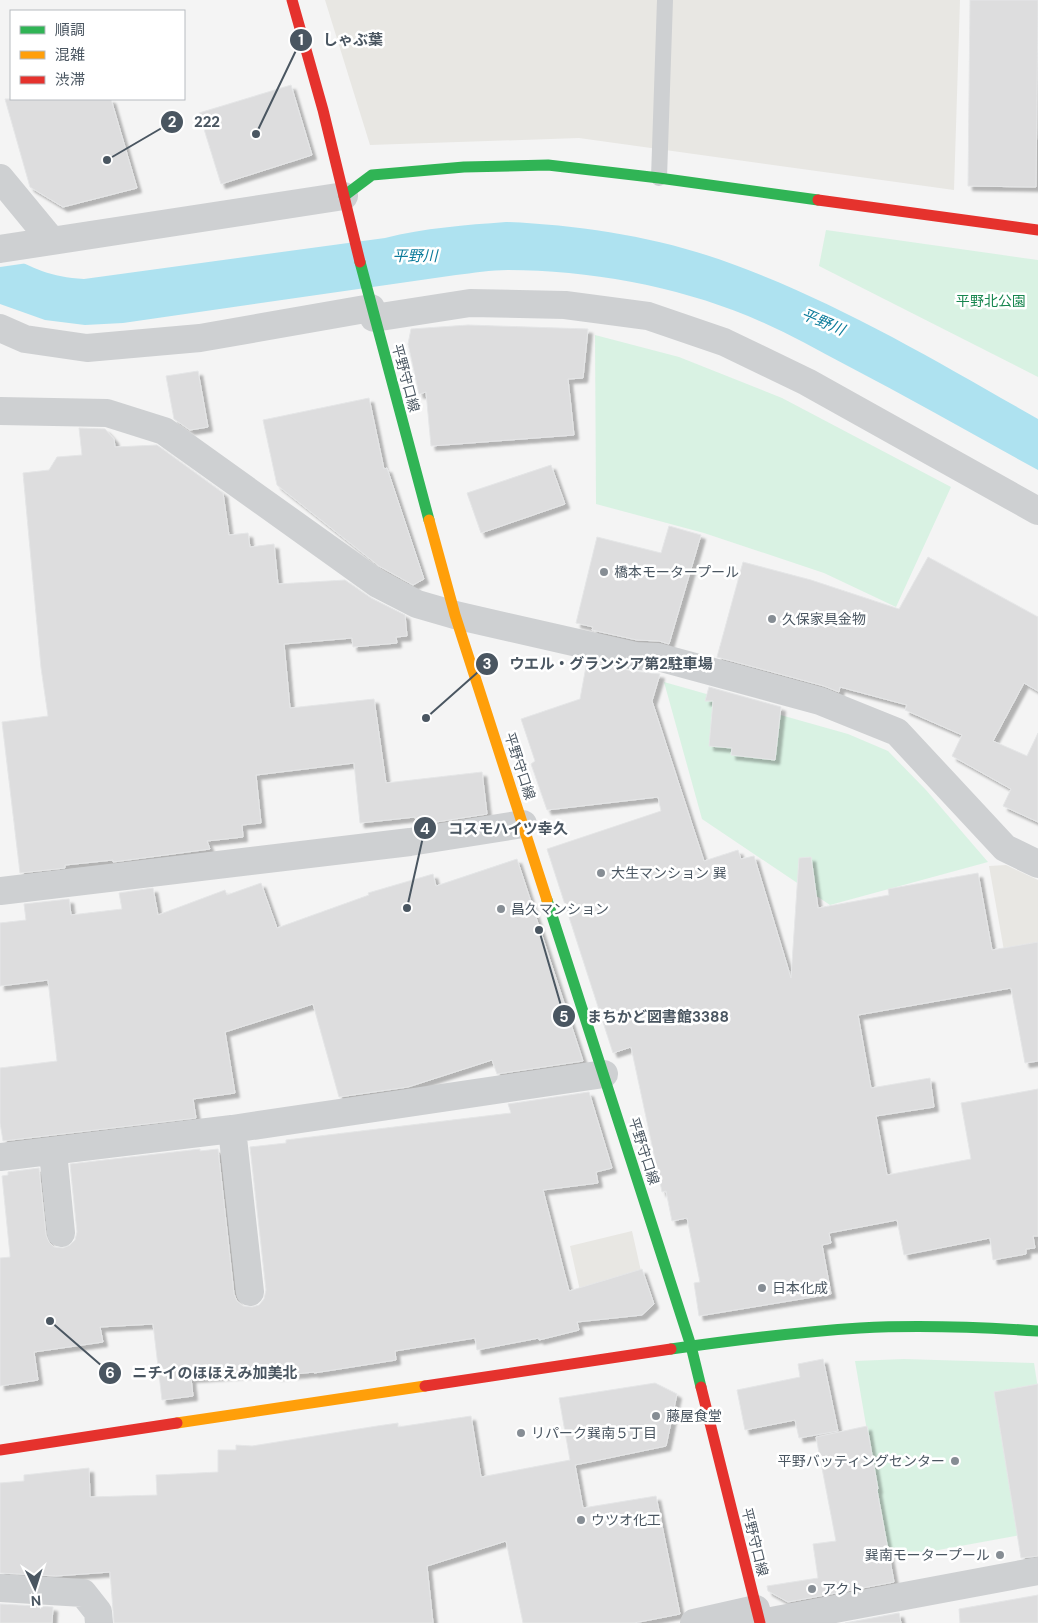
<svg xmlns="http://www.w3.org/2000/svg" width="1038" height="1623" font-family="'DM Sans','Noto Sans JP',sans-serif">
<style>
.commercial{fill:#e8e7e3}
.green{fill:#d9f2e3}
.water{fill:#aee2f0}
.pier{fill:#f4f4f4}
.building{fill:#ddddde;stroke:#e5e6e7;filter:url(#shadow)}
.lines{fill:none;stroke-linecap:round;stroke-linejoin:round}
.lane{stroke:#ced0d2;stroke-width:16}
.street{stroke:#ced0d2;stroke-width:28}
.fast{stroke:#30b455;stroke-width:11}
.slow{stroke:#ff9f0a;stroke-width:11}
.jam{stroke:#e5322d;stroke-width:11}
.poi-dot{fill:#868d94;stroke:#fff;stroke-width:2}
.labels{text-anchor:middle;stroke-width:5;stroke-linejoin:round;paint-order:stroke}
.park-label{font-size:14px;fill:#17864f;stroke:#fff}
.street-label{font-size:14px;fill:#4a5661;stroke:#fff}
.poi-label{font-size:14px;fill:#4a5661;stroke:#fff;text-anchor:start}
.water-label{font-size:15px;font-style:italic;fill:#0c7c9b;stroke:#fff}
.leader{fill:none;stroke:#4a5661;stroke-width:2}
.callout-dot{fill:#4a5661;stroke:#fff;stroke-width:2}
.mark-label{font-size:15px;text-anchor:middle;font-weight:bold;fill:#fff}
.callout-label{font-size:15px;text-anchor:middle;font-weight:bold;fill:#4a5661;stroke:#fff;stroke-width:5;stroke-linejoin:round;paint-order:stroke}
</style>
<defs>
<filter id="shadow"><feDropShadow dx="4.5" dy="4.5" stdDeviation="1" flood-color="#0004"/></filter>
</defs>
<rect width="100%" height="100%" fill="#f4f4f4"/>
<!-- commercial -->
<path class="commercial" d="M325,0H960L954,190L579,138L370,145Z
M1006,865L1038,880V985L1011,990L989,866Z
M632,1231L643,1280L581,1295L570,1246Z"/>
<!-- green -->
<path class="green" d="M826,230L1038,260V377L819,266Z
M595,335L679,357L782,398L951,487L896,607L824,573L704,533L596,504Z
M664,682L848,734L888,751L926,790L988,862L830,905L702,819Z
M904,1359L1034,1363L1038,1389V1532L889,1559L855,1361Z"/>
<!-- water -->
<path class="water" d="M506,222C582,225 664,238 735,265C841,304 940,363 1038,419V470C974,435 911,399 846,365C814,348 782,330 748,316C675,286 588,270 508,270C491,270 473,273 456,275L123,323L85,325L45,320L0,304V251C31,267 48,277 84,279L385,238C424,228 466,225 506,222Z"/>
<!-- pier -->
<path class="pier" d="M0,248H1L28,263L0,267Z"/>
<!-- building -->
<path class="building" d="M970,0H1038L1036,187L968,186Z
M291,85L312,155L221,184L199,113Z
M5,99H111L137,188L63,207L30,187Z
M468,325L588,329L583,378L568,379L574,435L431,446L426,392L419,394L408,344L411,329Z
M198,371L208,427L190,430L174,419L166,376Z
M369,398L384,469L387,468L424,579L413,585L379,566L277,485L263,420Z
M79,428L105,429L114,439L115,447L157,445L223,493L229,535L248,533L250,547L274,544L278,584L345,580L371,598L405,615L407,636L396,637L397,643L353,647L352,638L284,644L290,708L374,699L386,783L482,772L487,814L417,825L415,817L360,823L354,763L256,775L261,823L242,825L243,837L207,841L210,849L113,862V860L65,865V868L20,873L2,722L48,716L41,668L23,473L49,470L57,457L82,455Z
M551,465L565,504L481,533L467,493Z
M669,526L701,535L669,644L659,641L637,640L592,630L593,627L576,623L597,537L661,553Z
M928,557L1038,617V691L1024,683L993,741L1027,756L1038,733V822L1003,806L1011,789L952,756L962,735L905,710L907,705L840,687L839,692L824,686L717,657L743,562L811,580L899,609Z
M587,661L632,671L660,674L652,701L704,861L738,850L741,859L754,856L791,978L799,858L811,857L818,908L889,895L888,889L978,873L992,950L1038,942V1061L1025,1063L1011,988L858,1015L871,1088L930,1078L934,1107L876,1116L887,1175L971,1159L961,1103L1038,1089V1236H1033L1035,1248L1026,1249V1254L993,1260L990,1238L904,1255L897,1220L829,1233L831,1243L822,1245L831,1294L699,1316L694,1283L700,1282L687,1218L672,1221L666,1191L662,1192L631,1047L613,1053L547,849L661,811L658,797L547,810L531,764L535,761L521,719L580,699Z
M709,687L781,707L775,760L731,755L732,748L709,746L713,701H705Z
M517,859L583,1061L497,1074L492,1060L408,1087L339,1097L313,1004L225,1032L235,1093L193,1099L196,1118L3,1141L0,1123V1068L57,1061L48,980L0,986V923L26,920L24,904L69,899L71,915L122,909L119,893L153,888L158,915L225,890L227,895L261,883L277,928L369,895L368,893L433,874L436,886Z
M589,1092L612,1168L596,1172L598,1183L543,1190L569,1291L642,1269L654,1304L642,1315L577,1322L579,1330L539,1340V1338L477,1350L475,1338L395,1351L396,1360L314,1373V1372L276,1376V1372L191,1378L193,1396L162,1400L153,1324L100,1327L103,1342L34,1352L38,1380L0,1386V1258L10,1257V1255L2,1176L8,1175V1172L39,1168L46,1235L49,1242L54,1247L63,1248L70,1245L75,1240L77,1232L70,1164L200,1149V1151L218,1149L234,1294L237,1301L243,1306L252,1307L259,1305L264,1299L266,1290L250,1147L286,1143V1140L511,1113L508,1104Z
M823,1359L838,1431L799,1438L795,1420L745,1430L737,1390L800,1377L798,1364Z
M655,1383L677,1394L666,1446L575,1465L583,1508L656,1496L680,1614L634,1623H523L506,1541L427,1566L433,1623H114L110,1572L56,1576L0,1573V1483L24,1481V1475L89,1468L90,1497L157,1495L156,1475L218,1472V1450H236V1445L252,1446L377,1426L398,1423V1427L471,1416L481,1477L570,1460L559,1398Z
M1038,1384V1556L1021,1558L994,1392Z
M867,1426L878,1489L877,1490L894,1582L788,1602L768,1591L767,1586L818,1578L813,1544L836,1541L816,1437Z
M1038,1595V1623H960L959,1609Z
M0,1604L53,1607L52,1623H0Z
M899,1613L901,1623H845Z"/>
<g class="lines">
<!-- lane -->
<path class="lane" d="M659,178L665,0"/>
<!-- street -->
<path class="street" d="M0,178L52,241
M0,249L344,196
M374,318L470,303L565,305L648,316L724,342L807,382L1038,511
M0,328L25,339L87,348L200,338L371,308
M0,411L107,413L164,431L378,584L417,604L455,615L635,656L658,657L820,701L897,732L1005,848L1038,864
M0,891L410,842L523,824
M232,1129L250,1292
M53,1152L61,1233
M0,1157L232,1129L604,1074
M0,1588L83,1593L98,1612L99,1623
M694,1623L756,1609
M760,1623L1038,1571"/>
<!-- fast -->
<path class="fast" d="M344,196L372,175L464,167L548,165L659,178L818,200
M360,262L429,520
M547,900L691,1346L701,1387
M671,1349C734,1340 797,1332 860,1328C919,1325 979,1327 1038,1331"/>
<!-- slow -->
<path class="slow" d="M429,520L455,615L547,900
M177,1423L425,1386"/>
<!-- jam -->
<path class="jam" d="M292,0L323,110L360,262
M818,200L1038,230
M425,1386L671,1349
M701,1387L760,1623
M0,1450L177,1423"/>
</g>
<!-- markers -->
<g class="poi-dot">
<circle cx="604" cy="572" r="5"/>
<circle cx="772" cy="619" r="5"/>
<circle cx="601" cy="873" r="5"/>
<circle cx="501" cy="909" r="5"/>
<circle cx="762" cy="1288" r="5"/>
<circle cx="656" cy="1416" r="5"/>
<circle cx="521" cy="1433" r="5"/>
<circle cx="955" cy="1461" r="5"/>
<circle cx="581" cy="1520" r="5"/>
<circle cx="1000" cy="1555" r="5"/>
<circle cx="812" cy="1589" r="5"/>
</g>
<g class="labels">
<!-- park labels -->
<g class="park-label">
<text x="991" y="306">平野北公園</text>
</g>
<!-- street labels -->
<g class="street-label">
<text transform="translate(406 378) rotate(75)" y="5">平野守口線</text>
<text transform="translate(520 766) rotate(72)" y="5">平野守口線</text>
<text transform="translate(644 1151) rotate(72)" y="5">平野守口線</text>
<text transform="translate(755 1542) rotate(76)" y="5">平野守口線</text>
</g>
<!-- poi labels -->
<g class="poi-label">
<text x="614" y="577">橋本モータープール</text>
<text x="782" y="624">久保家具金物</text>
<text x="611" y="878">大生マンション 巽</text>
<text x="511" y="914">昌久マンション</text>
<text x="772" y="1293">日本化成</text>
<text x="666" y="1421">藤屋食堂</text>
<text x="531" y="1438">リパーク巽南５丁目</text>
<text x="945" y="1466" text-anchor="end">平野バッティングセンター</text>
<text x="591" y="1525">ウツオ化工</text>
<text x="990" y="1560" text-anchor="end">巽南モータープール</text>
<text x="822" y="1594">アクト</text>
</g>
<!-- water labels -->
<g class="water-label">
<text x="415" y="261">平野川</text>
<text transform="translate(823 322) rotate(23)" y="5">平野川</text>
</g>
</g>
<!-- callouts -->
<path class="leader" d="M256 134L301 40M107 160L172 122M426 718L487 664M407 908L425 828M539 930L564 1016M50 1321L110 1373"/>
<g class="callout-dot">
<circle cx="256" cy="134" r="5"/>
<circle cx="107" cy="160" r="5"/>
<circle cx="426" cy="718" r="5"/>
<circle cx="407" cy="908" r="5"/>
<circle cx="539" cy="930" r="5"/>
<circle cx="50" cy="1321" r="5"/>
<circle cx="301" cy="40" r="12"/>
<circle cx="172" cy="122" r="12"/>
<circle cx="487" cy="664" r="12"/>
<circle cx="425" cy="828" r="12"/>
<circle cx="564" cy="1016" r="12"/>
<circle cx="110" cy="1373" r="12"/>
</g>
<g class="mark-label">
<text x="301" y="45">1</text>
<text x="172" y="127">2</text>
<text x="487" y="669">3</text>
<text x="425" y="834">4</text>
<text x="564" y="1022">5</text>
<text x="110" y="1378">6</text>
</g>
<g class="callout-label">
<text x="353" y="45">しゃぶ葉</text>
<text x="207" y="127">222</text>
<text x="611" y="669">ウエル・グランシア第2駐車場</text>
<text x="508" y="834">コスモハイツ幸久</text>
<text x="658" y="1022">まちかど図書館3388</text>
<text x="215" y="1378">ニチイのほほえみ加美北</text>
</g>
<!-- legend -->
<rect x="10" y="10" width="175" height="90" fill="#ffffff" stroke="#b7bbc0"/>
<rect x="20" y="26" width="25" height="8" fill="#30b455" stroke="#b7bbc0"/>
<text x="55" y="35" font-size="15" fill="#4a5661">順調</text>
<rect x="20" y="51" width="25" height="8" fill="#ff9f0a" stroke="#b7bbc0"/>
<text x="55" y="60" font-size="15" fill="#4a5661">混雑</text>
<rect x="20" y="76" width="25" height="8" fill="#e5322d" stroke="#b7bbc0"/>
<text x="55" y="85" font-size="15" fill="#4a5661">渋滞</text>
<!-- north arrow -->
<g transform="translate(35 1588) rotate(176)" stroke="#ffffff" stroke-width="4" paint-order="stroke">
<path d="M0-4L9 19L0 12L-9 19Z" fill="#4a5661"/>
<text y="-8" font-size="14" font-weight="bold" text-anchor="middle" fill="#4a5661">N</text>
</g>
</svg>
